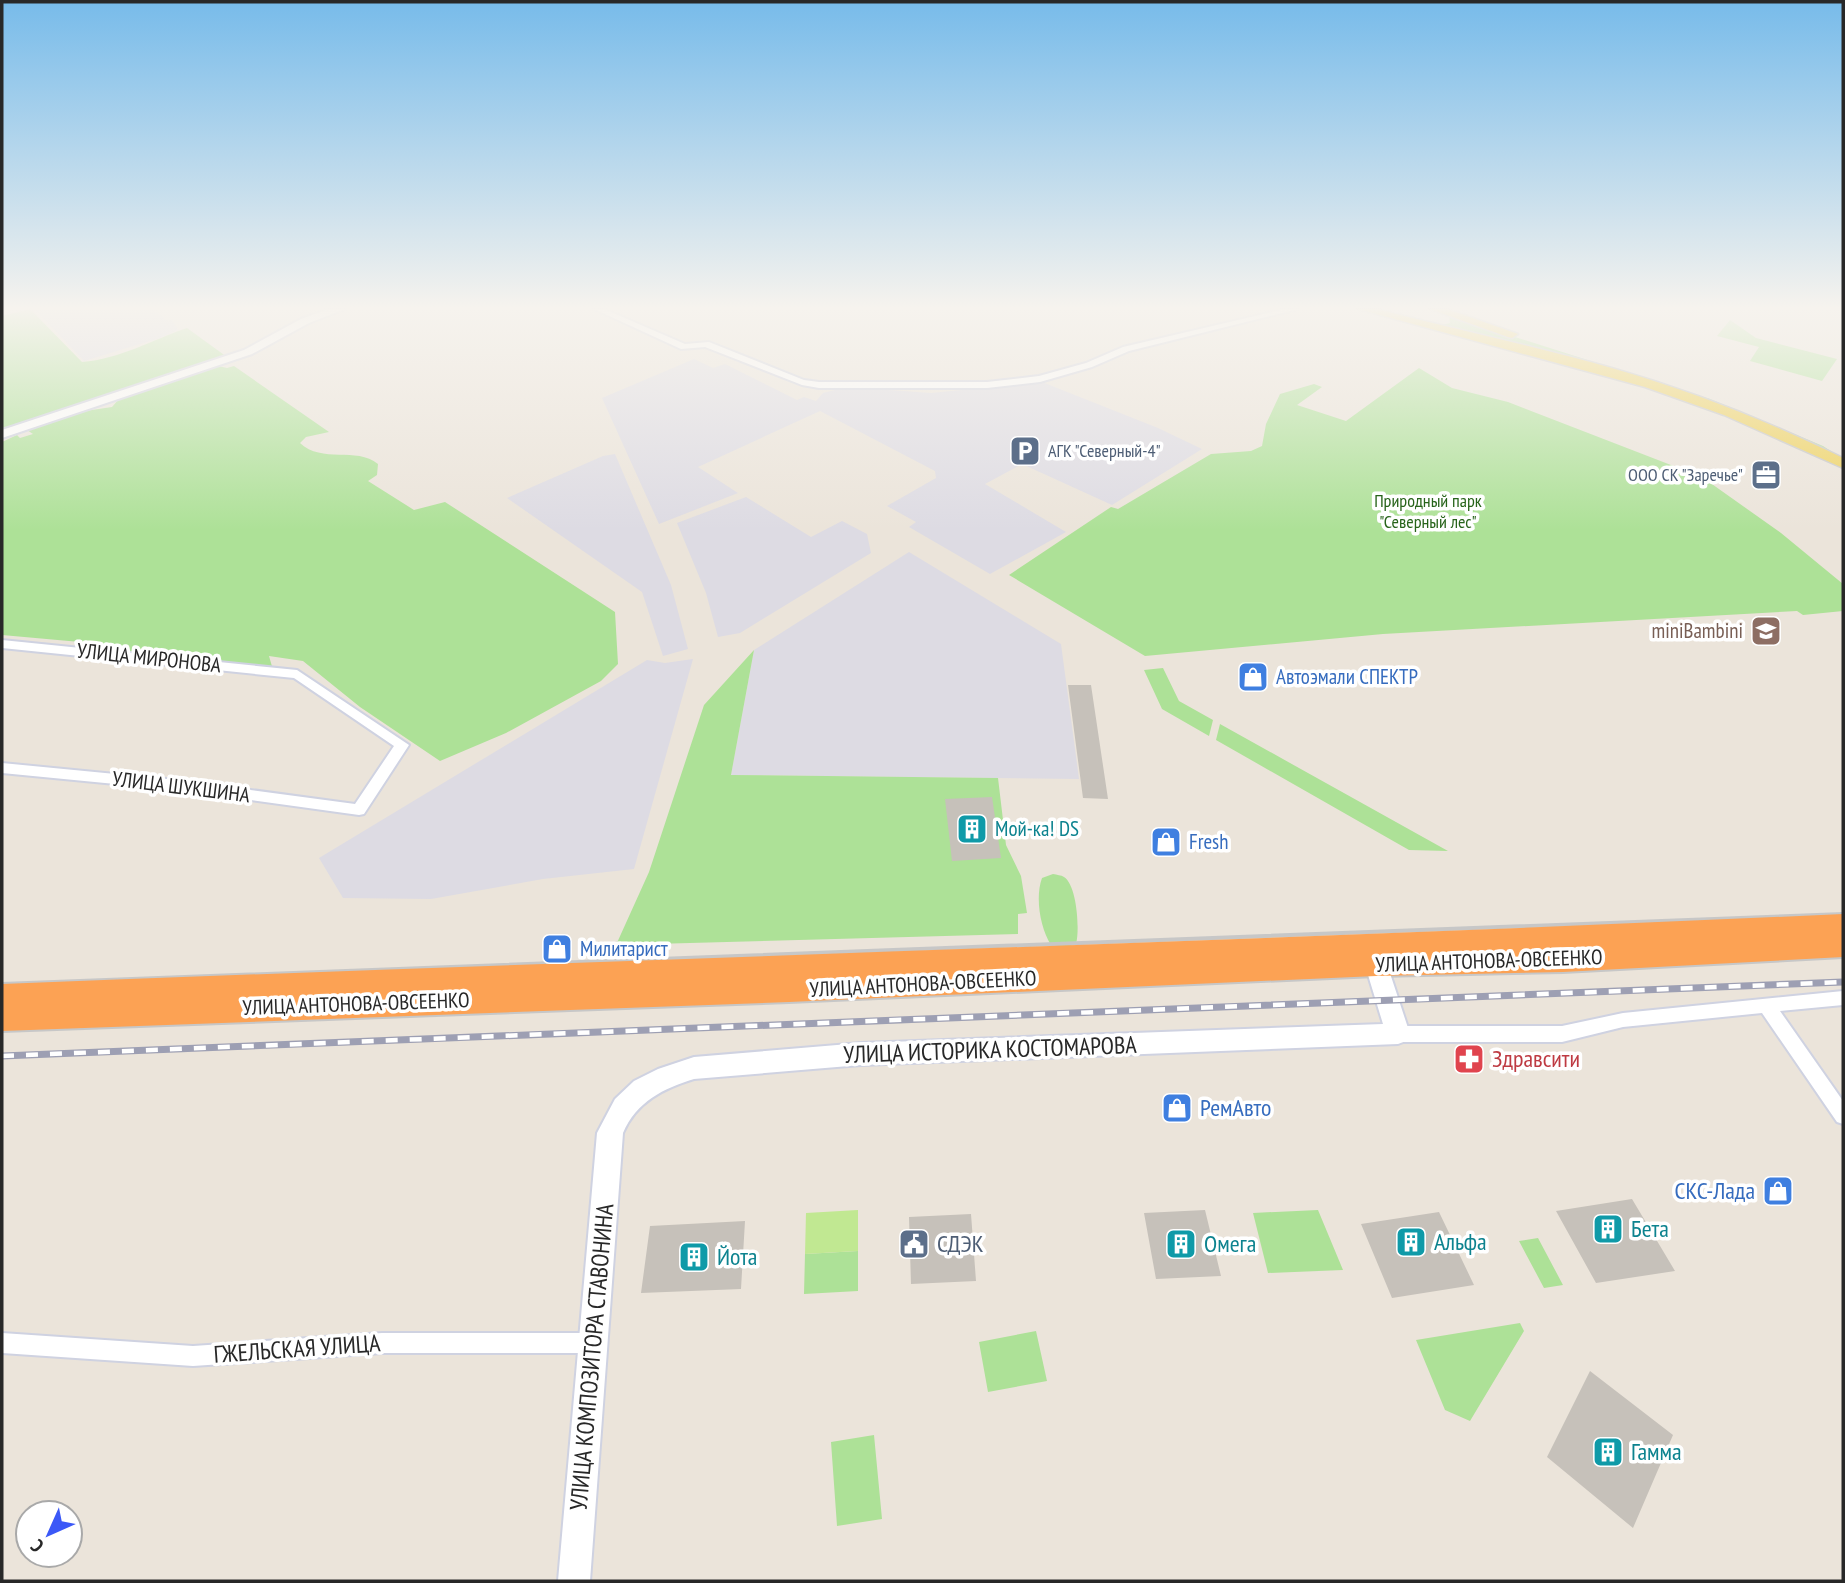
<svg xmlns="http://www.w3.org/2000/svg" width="1845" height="1583" font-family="'PT Sans Narrow',sans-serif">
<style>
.industrial{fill:#dddbe3}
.green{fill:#ade197}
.pitch{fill:#c1e892}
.building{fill:#c6c1ba}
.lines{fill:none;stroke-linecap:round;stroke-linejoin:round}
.street-casing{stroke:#cfd2e1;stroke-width:4}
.secondary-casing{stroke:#cfd2e1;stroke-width:4}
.primary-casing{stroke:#c7c7c7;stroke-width:3}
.highway-casing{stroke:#c7c7c7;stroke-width:4}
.street{fill:#fff;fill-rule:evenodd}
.secondary{fill:#fff;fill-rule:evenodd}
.primary{fill:#eed15c;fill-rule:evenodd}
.highway{fill:#fca254;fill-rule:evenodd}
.rail-casing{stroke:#9d9fb3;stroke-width:7}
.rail{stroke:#fff;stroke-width:4.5;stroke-dasharray:12;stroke-linecap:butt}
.labels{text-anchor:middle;stroke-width:7;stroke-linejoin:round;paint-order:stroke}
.far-service-label{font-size:18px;fill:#4e5e75;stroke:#fff;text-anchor:start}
.far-park-label{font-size:18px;fill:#27631a;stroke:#fff}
.education-label{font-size:21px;fill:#785e54;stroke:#fff;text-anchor:end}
.street-label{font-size:21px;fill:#282828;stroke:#fff}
.shop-label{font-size:21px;fill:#366cbe;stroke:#fff;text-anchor:start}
.culture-label{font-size:21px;fill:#0d838f;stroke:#fff;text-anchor:start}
.near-street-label{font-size:24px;fill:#282828;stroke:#fff}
.near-health-label{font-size:24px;fill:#be3a42;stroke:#fff;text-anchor:start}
.near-shop-label{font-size:24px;fill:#366cbe;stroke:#fff;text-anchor:start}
.near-culture-label{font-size:24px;fill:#0d838f;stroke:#fff;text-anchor:start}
.near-service-label{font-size:24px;fill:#4e5e75;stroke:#fff;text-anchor:start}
</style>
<rect width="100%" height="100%" fill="#ebe4da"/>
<!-- industrial -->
<path class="industrial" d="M44,309H152L168,321L172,320L178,330L182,328L160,338L84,361L36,311Z
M694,359L713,368L725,364L797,400L804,397L816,401L823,393L847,387L931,393L1042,382L1158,428L1202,449L1112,505L1022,464L985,484L1066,532L990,574L909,527L916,522L887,506L936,478L935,471L820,411L698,467L738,493L659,524L602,398Z
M615,454L671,585L688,649L663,656L642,592L507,498L603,456Z
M746,497L811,537L842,521L867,534L871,553L740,633L718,637L706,593L677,523Z
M909,552L1061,644L1079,779L731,775L754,650Z
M693,659L634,869L543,879L431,899L343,898L319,858L647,660L665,663Z"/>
<!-- green -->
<path class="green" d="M30,309L82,362C120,359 152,340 187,328L227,357L2,432V316Z
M1449,316L1710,399L1823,446L1843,459C1716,393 1575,364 1438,326L1450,323Z
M1730,320L1756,338L1837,359L1822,381L1750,361L1759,347L1717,336Z
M218,366L227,368L234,366L329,432L306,437L300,443C322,464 356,446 378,464L377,475L368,481L414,510L445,502L615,612L618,664L601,681L506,733L440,761L360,707L303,661L269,656L273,670L90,652L80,642L2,635V442L17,435L20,438L33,434L27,430L85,411L112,407L119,399Z
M1419,368L1452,388L1508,402L1702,477L1781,533L1843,584V611L1803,615L1797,611L1383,634L1145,656L1009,575L1111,507L1118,509L1211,454L1251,451L1262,446L1266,424L1280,394L1314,384L1322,387L1297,405L1346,421Z
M754,650L731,775L998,778L1006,845L1021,876L1027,913L1018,914V934L616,945L649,872L704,705Z
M1163,668L1179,701L1213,720L1209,736L1162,709L1144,670Z
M1220,724L1448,851L1409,850L1216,740Z
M1053,874C1057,875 1061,875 1064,877C1077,885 1080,930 1076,944L1064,948L1051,945C1040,928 1035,897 1042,878Z
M1318,1210L1343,1270L1268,1273L1253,1213Z
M1538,1238L1563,1285L1544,1288L1519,1241Z
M858,1251V1291L804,1294L805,1254Z
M1520,1323L1524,1331L1470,1421L1445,1410L1416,1340Z
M1036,1331L1047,1381L988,1392L979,1342Z
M874,1435L882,1519L837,1526L831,1442Z"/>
<!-- pitch -->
<path class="pitch" d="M858,1210V1251L805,1254L806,1213Z"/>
<!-- building -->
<path class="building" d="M1068,685H1091L1108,799L1083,798Z
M992,797L1001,858L952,861L945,799Z
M1632,1199L1675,1271L1596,1283L1556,1211Z
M1205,1210L1221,1276L1156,1279L1144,1213Z
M1439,1212L1474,1285L1392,1298L1361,1224Z
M971,1214L976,1281L911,1284L909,1217Z
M745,1221L741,1289L641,1293L650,1226Z
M1590,1371L1673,1435L1633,1528L1547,1457Z"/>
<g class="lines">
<!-- street casing -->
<g class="street-casing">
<path id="street" d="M594,309H604L685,344L709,342L804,380L819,382H987L1039,376L1086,363L1123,347L1285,309H1298L1129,351L1092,367L1040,382L987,388H819L802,385L705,347L681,349Z
M2,640L297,670L409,745L364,814L359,815L177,790L2,773V763L177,780L355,804L394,746L294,678L2,648Z
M1843,991V1005L1780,1011L1843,1101V1124L1837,1122L1762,1013L1623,1027L1562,1042H1398L1392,1039L1390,1034L1392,1029L1398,1026H1562L1623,1013Z
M2,1333L193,1346L382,1333H592L599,1336L602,1343L599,1350L592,1353H382L193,1366L2,1353Z"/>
</g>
<!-- secondary casing -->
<g class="secondary-casing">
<path id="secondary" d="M329,309H345L309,323L252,354L2,438V430L244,350L301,319Z
M1372,943L1380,946L1383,952L1410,1034L1406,1041L1398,1044L861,1065L694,1079C664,1088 636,1102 623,1133L590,1581H558L597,1133L615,1099L634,1081L658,1069L694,1057L861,1043L1383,1024L1361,952L1364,946Z"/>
</g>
<!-- primary casing -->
<g class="primary-casing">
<path id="primary" d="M1358,309H1377C1456,330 1536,346 1615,369C1694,392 1770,422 1843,458V468L1724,415L1645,387Z
M1430,309H1447L1518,334L1512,338L1508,337Z"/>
</g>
<!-- highway casing -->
<g class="highway-casing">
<path id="highway" d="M1843,914V957L1563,972L1376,976L789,1002L2,1031V984C616,960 1230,942 1843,914Z"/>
</g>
<!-- street -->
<use href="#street" class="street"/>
<!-- secondary -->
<use href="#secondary" class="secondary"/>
<!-- primary -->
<use href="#primary" class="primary"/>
<!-- highway -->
<use href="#highway" class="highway"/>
<!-- rail casing -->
<g class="rail-casing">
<path id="rail" d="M2,1056L1843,982"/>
</g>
<!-- rail -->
<use href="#rail" class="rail"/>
</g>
<!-- sky -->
<linearGradient id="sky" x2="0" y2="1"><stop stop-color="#77bbea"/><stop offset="0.58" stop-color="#f6f3ee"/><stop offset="1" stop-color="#f6f3ee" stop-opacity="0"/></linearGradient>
<rect width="1845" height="530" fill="url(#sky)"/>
<!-- icons -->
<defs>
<g id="parking-square" transform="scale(1.575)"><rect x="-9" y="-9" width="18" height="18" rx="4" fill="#5c6f8a" stroke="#fff"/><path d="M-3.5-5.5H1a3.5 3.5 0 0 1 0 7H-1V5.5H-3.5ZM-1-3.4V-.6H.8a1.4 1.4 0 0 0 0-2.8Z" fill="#fff"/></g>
<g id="office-square" transform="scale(1.575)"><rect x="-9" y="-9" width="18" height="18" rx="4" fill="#5c6f8a" stroke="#fff"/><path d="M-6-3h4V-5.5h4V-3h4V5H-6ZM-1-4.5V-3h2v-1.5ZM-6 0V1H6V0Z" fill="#fff"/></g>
<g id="school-square" transform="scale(1.575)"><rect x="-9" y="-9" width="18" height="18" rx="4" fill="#8d6e63" stroke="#fff"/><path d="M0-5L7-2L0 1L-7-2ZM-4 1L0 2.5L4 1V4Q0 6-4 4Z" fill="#fff"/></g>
<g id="shop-square" transform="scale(1.575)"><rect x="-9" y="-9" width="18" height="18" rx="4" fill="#3f7fe0" stroke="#fff"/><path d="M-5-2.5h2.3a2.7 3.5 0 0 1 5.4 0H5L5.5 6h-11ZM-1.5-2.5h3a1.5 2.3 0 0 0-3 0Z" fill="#fff"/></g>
<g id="building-square" transform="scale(1.575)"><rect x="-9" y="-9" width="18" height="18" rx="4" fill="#0f9aa8" stroke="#fff"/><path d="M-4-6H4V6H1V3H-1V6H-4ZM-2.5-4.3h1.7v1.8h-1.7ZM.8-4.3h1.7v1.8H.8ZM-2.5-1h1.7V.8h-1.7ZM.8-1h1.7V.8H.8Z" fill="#fff"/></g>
<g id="pharmacy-square" transform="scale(1.575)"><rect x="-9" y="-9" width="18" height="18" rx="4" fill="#e0444e" stroke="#fff"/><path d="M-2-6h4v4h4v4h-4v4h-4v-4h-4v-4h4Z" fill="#fff"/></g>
<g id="civic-square" transform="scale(1.575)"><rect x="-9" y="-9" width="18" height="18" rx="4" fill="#5c6f8a" stroke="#fff"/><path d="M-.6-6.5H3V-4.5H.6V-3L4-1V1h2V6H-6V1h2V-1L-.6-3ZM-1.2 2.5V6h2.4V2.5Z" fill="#fff"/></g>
</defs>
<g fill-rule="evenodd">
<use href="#parking-square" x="1025" y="451"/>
<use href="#office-square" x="1766" y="475"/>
<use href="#school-square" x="1766" y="631"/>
<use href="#shop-square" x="1253" y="677"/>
<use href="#building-square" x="972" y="829"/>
<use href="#shop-square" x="1166" y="842"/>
<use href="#shop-square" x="557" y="949"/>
<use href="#pharmacy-square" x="1469" y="1059"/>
<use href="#shop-square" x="1177" y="1108"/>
<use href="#shop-square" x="1778" y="1191"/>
<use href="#building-square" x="1608" y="1229"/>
<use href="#building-square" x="1411" y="1242"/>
<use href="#civic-square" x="914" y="1244"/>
<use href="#building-square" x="1181" y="1244"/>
<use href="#building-square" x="694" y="1257"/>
<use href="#building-square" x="1608" y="1452"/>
</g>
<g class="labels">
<!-- far-service labels -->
<g class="far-service-label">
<text x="1048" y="457">АГК "Северный-4"</text>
<text x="1743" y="481" text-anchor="end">ООО СК "Заречье"</text>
</g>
<!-- far-park labels -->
<g class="far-park-label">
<text x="1428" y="507">Природный парк<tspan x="1428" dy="21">"Северный лес"</tspan></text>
</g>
<!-- education labels -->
<g class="education-label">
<text x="1743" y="638">miniBambini</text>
</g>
<!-- street labels -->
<g class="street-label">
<text transform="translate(149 658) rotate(6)" y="7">УЛИЦА МИРОНОВА</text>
<text transform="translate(181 787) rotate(7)" y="7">УЛИЦА ШУКШИНА</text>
<text transform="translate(1489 961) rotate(-2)" y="7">УЛИЦА АНТОНОВА-ОВСЕЕНКО</text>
<text transform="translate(923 984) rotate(-3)" y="7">УЛИЦА АНТОНОВА-ОВСЕЕНКО</text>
<text transform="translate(356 1004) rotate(-2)" y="7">УЛИЦА АНТОНОВА-ОВСЕЕНКО</text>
</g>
<!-- shop labels -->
<g class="shop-label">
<text x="1276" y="684">Автоэмали СПЕКТР</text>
<text x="1189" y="849">Fresh</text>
<text x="580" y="956">Милитарист</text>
</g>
<!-- culture labels -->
<g class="culture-label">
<text x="995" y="836">Мой-ка! DS</text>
</g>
<!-- near-street labels -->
<g class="near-street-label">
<text transform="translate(990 1050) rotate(-2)" y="8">УЛИЦА ИСТОРИКА КОСТОМАРОВА</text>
<text transform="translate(297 1349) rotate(-4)" y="8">ГЖЕЛЬСКАЯ УЛИЦА</text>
<text transform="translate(592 1357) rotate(-85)" y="8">УЛИЦА КОМПОЗИТОРА СТАВОНИНА</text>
</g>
<!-- near-health labels -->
<g class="near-health-label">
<text x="1492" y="1067">Здравсити</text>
</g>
<!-- near-shop labels -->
<g class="near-shop-label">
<text x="1200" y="1116">РемАвто</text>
<text x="1755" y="1199" text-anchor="end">СКС-Лада</text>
</g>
<!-- near-culture labels -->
<g class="near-culture-label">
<text x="1631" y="1237">Бета</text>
<text x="1434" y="1250">Альфа</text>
<text x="1204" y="1252">Омега</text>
<text x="717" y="1265">Йота</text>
<text x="1631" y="1460">Гамма</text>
</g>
<!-- near-service labels -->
<g class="near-service-label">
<text x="937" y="1252">СДЭК</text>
</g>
</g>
<!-- border -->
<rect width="1845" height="1583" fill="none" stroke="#282828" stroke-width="7"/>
<!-- north arrow -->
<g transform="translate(49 1534) rotate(225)"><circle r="33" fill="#ffffff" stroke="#a9a9a9" stroke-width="2"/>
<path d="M0-5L12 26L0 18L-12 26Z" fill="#3b58f7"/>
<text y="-10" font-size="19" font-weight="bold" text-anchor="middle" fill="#282828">С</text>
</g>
</svg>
